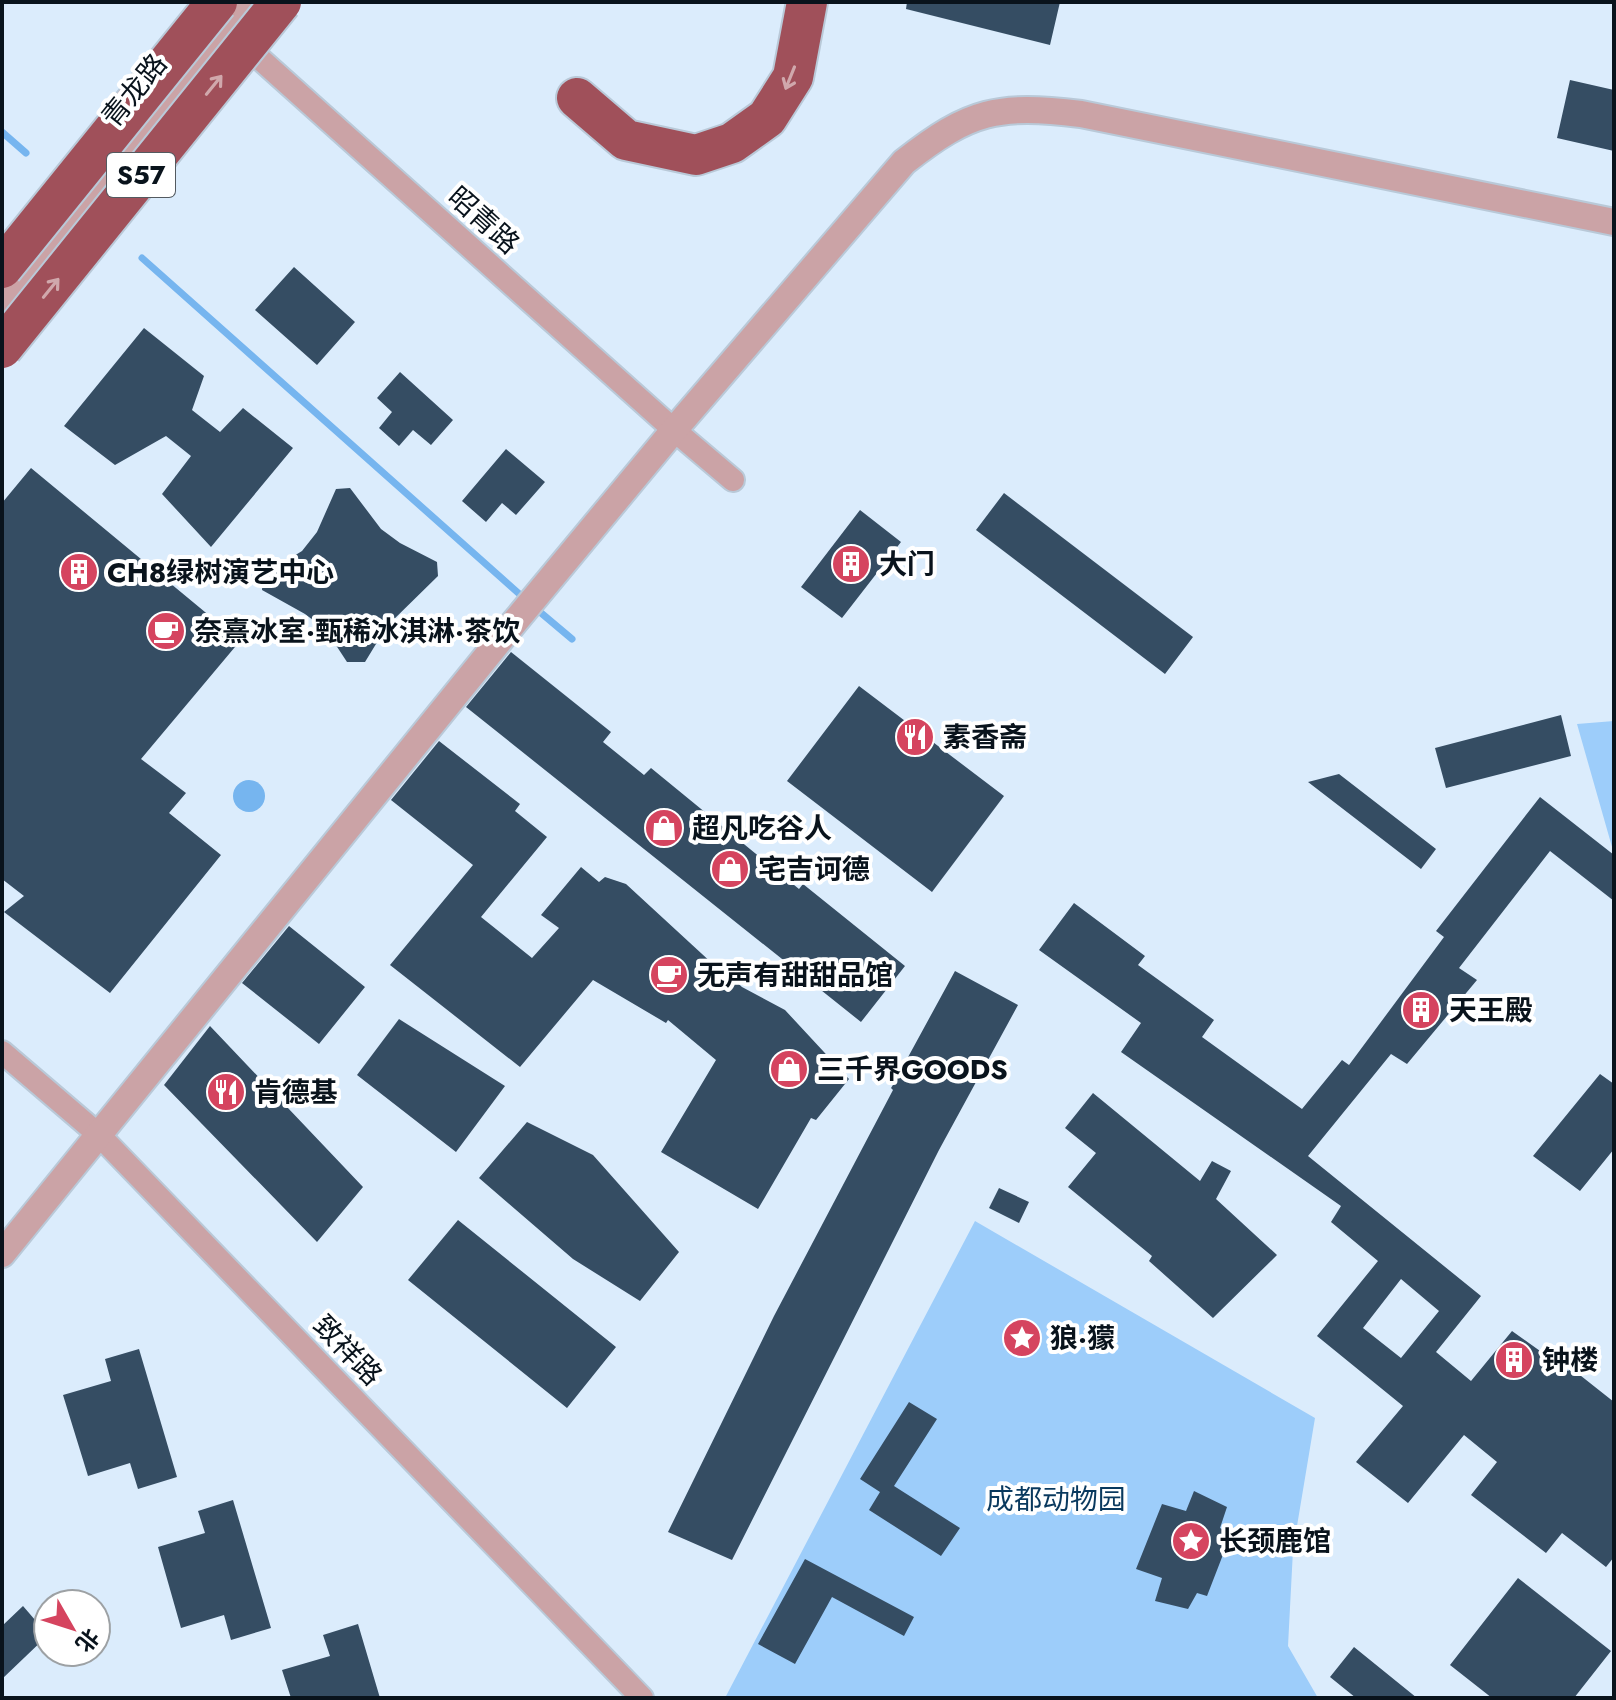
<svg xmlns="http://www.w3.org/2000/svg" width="1616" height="1700" font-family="Jost,'Noto Sans SC',sans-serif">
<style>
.green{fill:#9dcdfa}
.water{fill:#76b5ef}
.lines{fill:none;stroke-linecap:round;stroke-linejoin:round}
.stream{stroke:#76b5ef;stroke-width:7}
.building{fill:#354d63;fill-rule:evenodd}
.minor-casing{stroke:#b9c9d8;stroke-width:26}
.tertiary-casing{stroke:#b9c9d8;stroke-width:30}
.motorway-casing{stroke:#b9c9d8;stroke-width:44}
.minor{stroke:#cba3a6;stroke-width:22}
.tertiary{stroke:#cba3a6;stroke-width:26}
.motorway{stroke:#a0505a;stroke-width:40}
.motorway-bridge-casing{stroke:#b9c9d8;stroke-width:44;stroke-linecap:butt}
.motorway-bridge{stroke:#a0505a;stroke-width:40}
.oneway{stroke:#d0a8ac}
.labels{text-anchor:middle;stroke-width:8;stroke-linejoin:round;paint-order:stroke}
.shield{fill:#fff;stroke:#535a60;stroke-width:2}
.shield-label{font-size:26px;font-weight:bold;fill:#09131c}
.street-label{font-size:28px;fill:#09131c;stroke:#fff}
.poi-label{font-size:28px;font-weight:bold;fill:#09131c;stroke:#fff;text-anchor:start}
.park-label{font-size:28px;fill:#09395e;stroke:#fff}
</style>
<rect width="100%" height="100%" fill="#dbecfc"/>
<!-- green -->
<path class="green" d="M1614,721V854L1577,724Z
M975,1221L1315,1418L1293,1550L1288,1646L1318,1698H725Z"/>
<!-- water -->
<path class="water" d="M233 796a16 16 0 1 1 32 0a16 16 0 1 1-32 0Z"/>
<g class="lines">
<!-- stream -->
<path class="stream" d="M2,132L26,153
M142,258L525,599
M534,607L572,639"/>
</g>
<!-- building -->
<path class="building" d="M907,2H1060L1050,45L906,9Z
M1570,80L1614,90V151L1557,138Z
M294,267L355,322L317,365L255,310Z
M144,328L204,376L192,410L220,432L243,408L293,448L211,547L162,494L191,456L166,436L115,465L64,426Z
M400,372L453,420L431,445L413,430L399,446L379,428L392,412L377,398Z
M506,449L545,482L516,515L502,503L486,522L462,501Z
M31,468L240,641L141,759L186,793L169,813L221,855L110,993L4,912L24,896L2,879V503Z
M350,488L381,529L400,543L437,562L438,576L387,626L365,662H347L326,630L305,614L262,590L263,575L302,551L317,532L336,489Z
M1004,493L1193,637L1165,674L976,530Z
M860,510L901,542L842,618L801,587Z
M511,652L611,732L603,742L644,775L651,768L799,889L803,884L905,966L861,1022L466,707Z
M859,686L1004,796L932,892L787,781Z
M1561,715L1571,756L1446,788L1435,748Z
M439,741L520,804L515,811L547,837L481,917L532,958L559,928L541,915L581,867L599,882L605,877L626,884L727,977L729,975L742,987L785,1010L849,1079L816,1120L811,1118L758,1209L661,1152L716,1060L668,1020L666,1023L593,980L520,1067L390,965L473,865L391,800Z
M1339,774L1436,849L1421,869L1308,782Z
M1540,797L1614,855V901L1550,851L1459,968L1477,980L1407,1064L1391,1054L1308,1156L1481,1296L1436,1352L1471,1381L1512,1331L1568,1371L1571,1368L1614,1402V1557L1606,1567L1562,1533L1546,1553L1471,1495L1497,1462L1464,1435L1408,1503L1356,1462L1403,1406L1317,1336L1378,1261L1331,1222L1341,1206L1121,1052L1141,1023L1039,950L1074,903L1145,956L1138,965L1214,1020L1202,1037L1302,1109L1342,1060L1349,1065L1444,937L1436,931ZM1401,1279L1439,1311L1401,1358L1363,1328Z
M289,926L365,987L319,1044L242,983Z
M955,971L1018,1005L939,1150L732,1560L668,1532L774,1316L893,1090L891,1088L909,1060L907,1059Z
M399,1019L505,1086L456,1152L357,1075Z
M210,1026L363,1187L317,1242L164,1085Z
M1600,1074L1614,1084V1149L1580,1191L1533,1156Z
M1093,1093L1200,1181L1212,1161L1231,1171L1216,1199L1277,1255L1213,1318L1149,1261L1152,1256L1068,1187L1096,1153L1065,1128Z
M527,1122L593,1155L679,1252L640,1301L573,1259L479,1178Z
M999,1188L1029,1202L1019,1223L989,1208Z
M458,1220L616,1347L567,1408L408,1280Z
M139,1349L177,1477L138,1489L130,1463L88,1476L63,1395L111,1381L105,1359Z
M909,1402L937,1419L894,1486L960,1528L941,1556L869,1510L880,1492L860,1479Z
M1194,1491L1227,1507L1220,1528L1231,1534L1207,1596L1197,1593L1188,1609L1155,1601L1162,1578L1136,1569L1162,1504L1186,1511Z
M233,1500L271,1628L231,1640L224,1615L181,1628L158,1547L205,1533L198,1511Z
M805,1559L914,1617L904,1636L832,1597L795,1664L758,1644Z
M1518,1578L1611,1651L1574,1698H1492L1450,1665Z
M23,1606L48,1635L2,1679V1626Z
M358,1624L380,1698H291L282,1670L330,1656L323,1635Z
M1354,1647L1417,1698H1356L1330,1677Z"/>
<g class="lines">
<!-- minor casing -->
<g class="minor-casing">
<path id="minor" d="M239,40L674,430L733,480
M2,1052L99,1135L642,1698"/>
</g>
<!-- tertiary casing -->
<g class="tertiary-casing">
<path id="tertiary" d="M2,305L225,27L254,2
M2,1254L513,624L674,430L904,162C970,110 998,104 1081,114L1614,222"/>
</g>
<!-- motorway casing -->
<g class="motorway-casing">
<path id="motorway" d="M577,98L626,140L696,155L732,143L767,118L793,77L807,2"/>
</g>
<!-- minor -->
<use href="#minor" class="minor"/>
<!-- tertiary -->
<use href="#tertiary" class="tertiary"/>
<!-- motorway -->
<use href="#motorway" class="motorway"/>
<!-- motorway-bridge casing -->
<g class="motorway-bridge-casing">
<path id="motorway-bridge" d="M2,268L217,2
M2,348L281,2"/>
</g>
<!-- motorway-bridge -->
<use href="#motorway-bridge" class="motorway-bridge"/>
</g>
<!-- one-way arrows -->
<defs><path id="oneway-shaft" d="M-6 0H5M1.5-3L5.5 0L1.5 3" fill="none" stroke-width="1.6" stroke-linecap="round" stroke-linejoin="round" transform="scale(2)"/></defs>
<g class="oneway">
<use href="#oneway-shaft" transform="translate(790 78) rotate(112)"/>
<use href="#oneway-shaft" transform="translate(214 85) rotate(-51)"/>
<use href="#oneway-shaft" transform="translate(51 288) rotate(-51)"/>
</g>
<!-- icons -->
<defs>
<g id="building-disc" transform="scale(2)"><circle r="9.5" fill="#d5445f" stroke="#fff"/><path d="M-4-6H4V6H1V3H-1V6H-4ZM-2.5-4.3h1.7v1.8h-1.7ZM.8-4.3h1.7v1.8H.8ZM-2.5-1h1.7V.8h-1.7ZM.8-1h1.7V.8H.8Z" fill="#fff"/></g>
<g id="cafe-disc" transform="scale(2)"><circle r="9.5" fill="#d5445f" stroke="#fff"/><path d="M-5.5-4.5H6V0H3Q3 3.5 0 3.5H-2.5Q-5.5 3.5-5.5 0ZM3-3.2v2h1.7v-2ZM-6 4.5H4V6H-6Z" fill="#fff"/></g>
<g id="restaurant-disc" transform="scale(2)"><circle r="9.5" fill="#d5445f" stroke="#fff"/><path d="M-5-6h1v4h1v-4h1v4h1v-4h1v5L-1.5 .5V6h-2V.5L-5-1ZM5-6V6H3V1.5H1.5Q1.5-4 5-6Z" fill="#fff"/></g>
<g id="shop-disc" transform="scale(2)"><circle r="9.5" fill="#d5445f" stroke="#fff"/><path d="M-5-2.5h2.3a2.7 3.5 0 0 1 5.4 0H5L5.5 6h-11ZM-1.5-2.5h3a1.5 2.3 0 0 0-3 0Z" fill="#fff"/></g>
<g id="sight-disc" transform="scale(2)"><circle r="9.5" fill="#d5445f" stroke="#fff"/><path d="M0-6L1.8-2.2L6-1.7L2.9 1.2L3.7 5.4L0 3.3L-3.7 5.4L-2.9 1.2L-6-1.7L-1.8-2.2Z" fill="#fff"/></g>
</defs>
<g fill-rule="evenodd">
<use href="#building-disc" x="851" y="564"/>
<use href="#building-disc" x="79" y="572"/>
<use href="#cafe-disc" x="166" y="631"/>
<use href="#restaurant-disc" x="915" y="737"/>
<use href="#shop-disc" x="664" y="828"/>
<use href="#shop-disc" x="730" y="869"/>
<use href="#cafe-disc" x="669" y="975"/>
<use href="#building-disc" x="1421" y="1010"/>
<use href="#shop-disc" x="789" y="1069"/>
<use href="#restaurant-disc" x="226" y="1092"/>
<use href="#sight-disc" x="1022" y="1338"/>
<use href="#building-disc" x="1514" y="1360"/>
<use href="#sight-disc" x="1191" y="1541"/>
</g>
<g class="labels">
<!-- shield labels -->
<rect class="shield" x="107" y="153" width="68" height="44" rx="6"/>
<g class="shield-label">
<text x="141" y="184">S57</text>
</g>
<!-- street labels -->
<g class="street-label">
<text transform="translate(134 90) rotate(-51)" y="10">青龙路</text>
<text transform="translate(484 220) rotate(42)" y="10">昭青路</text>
<text transform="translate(348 1350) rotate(46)" y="10">致祥路</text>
</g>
<!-- poi labels -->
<g class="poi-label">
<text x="879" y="574">大门</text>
<text x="107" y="582">CH8绿树演艺中心</text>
<text x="194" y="641">奈熹冰室·甄稀冰淇淋·茶饮</text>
<text x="943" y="747">素香斋</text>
<text x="692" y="838">超凡吃谷人</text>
<text x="758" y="879">宅吉诃德</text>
<text x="697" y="985">无声有甜甜品馆</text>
<text x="1449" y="1020">天王殿</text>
<text x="817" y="1079">三千界GOODS</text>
<text x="254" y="1102">肯德基</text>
<text x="1050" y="1348">狼·獴</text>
<text x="1542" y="1370">钟楼</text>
<text x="1219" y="1551">长颈鹿馆</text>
</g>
<!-- park labels -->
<g class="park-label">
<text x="1056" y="1509">成都动物园</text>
</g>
</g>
<!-- border -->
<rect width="1616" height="1700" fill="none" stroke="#09131c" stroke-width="8"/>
<!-- north arrow -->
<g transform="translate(72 1628) rotate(129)"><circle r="38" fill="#ffffff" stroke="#9da1a4" stroke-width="2"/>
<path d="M0-6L14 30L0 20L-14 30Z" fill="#d5445f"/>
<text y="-12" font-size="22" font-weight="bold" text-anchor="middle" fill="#09131c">北</text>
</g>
</svg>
